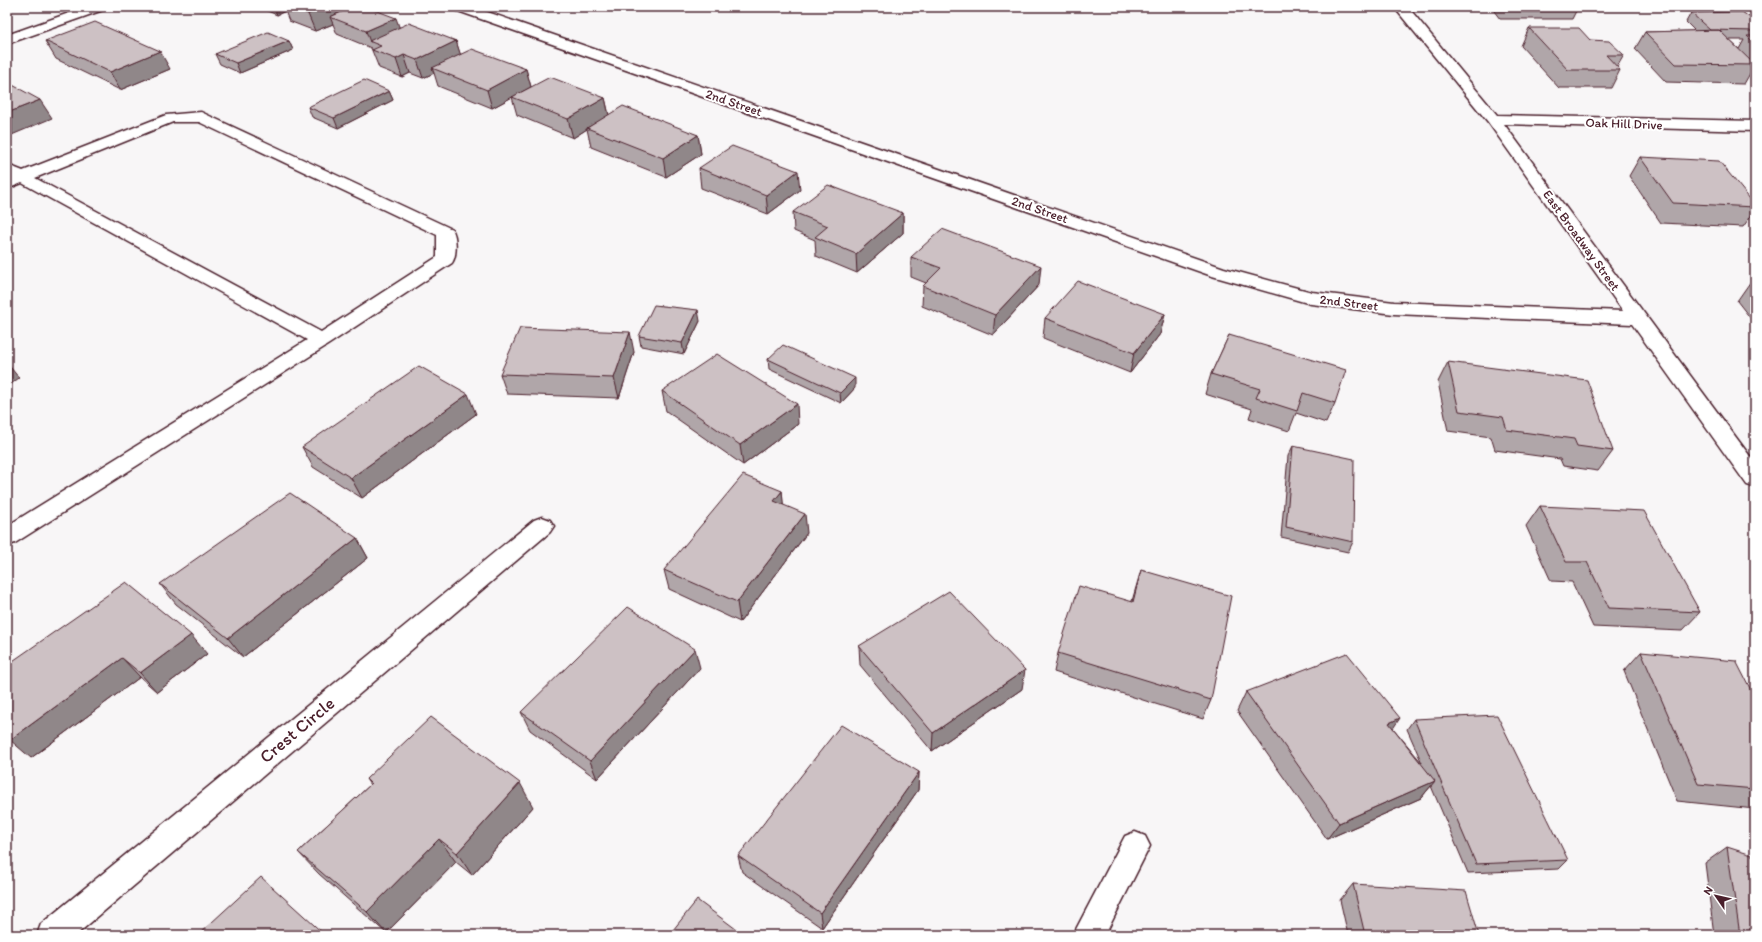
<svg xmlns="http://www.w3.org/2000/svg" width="1762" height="942" font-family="Itim,sans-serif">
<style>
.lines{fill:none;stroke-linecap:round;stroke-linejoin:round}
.lane-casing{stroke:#4a1f2b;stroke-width:3}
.street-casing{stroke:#4a1f2b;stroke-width:3}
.secondary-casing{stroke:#4a1f2b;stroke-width:3}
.lane{fill:#fff;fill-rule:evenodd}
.street{fill:#fff;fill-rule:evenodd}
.secondary{fill:#fff;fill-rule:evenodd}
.wall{fill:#b0a6a9;stroke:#4a1f2b;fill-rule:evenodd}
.shaded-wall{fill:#908789;stroke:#4a1f2b}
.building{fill:#cdc1c4;stroke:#4a1f2b}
.labels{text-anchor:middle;stroke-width:4;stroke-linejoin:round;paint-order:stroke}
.far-street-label{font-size:13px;fill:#4a1f2b;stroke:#fff}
.near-street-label{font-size:18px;fill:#4a1f2b;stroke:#fff}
</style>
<rect width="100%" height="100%" fill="#f8f6f7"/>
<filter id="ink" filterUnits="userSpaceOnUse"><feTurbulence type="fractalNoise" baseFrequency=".025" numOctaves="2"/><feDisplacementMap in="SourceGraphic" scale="8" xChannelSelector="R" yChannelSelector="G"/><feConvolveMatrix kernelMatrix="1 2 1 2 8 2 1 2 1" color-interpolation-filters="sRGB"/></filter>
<g filter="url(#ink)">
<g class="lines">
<!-- lane casing -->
<g class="lane-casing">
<path id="lane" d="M201,112L452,229C457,236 457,256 452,263L329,344L15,543L7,546V526L307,340L22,183L7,189V178L9,177L7,175V169L13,167L23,171L166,115ZM173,122H199L437,235V257L321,332L35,178Z"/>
</g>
<!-- street casing -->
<g class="street-casing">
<path id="street" d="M453,7H473L1224,268L1312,292L1394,302L1623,311L1488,122L1394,7H1408L1497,115L1755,121V131L1504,124L1755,463V487L1747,485L1632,324L1394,314L1311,304L1212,276L455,10Z
M542,517L550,520L554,526L550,532L76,935H37L41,924L534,520Z
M1135,832L1145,836L1150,846L1105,935H1073L1125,836Z"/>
</g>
<!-- secondary casing -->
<g class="secondary-casing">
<path id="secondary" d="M86,7H105L103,10L7,44V35Z"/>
</g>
<!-- lane -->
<use href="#lane" class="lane"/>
<!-- street -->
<use href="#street" class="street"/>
<!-- secondary -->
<use href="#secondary" class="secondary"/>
</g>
<!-- wall -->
<path class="wall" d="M258,7H352L399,27L456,41L460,54L526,69L531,87L605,98L609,115L698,135L701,154L666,177L591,147L587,129L573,138L517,115L512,97L492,108L438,86L434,73L423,78L410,73L402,77L379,68L371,48L337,34L333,24L315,31L289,21L285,11L277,15Z
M1491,7H1578L1572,19H1500Z
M1691,13L1755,21V73L1752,70L1744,84L1666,82L1635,49L1645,32L1695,31L1686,22ZM1729,40H1744L1739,49Z
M1529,28L1590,40L1624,55L1617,67L1620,70L1611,88H1559L1521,46Z
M45,41L170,69L120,90L56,59Z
M289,41L293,50L240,73L220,64L215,54Z
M389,91L393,100L338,128L312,117L308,107Z
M1640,157L1755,205V210L1743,227L1661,223L1629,176Z
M699,168L800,190L768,214L701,188Z
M793,212L903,213V233L857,273L816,256L815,240L794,231Z
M911,257L1039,285L993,335L922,306L923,286L926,283L911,277Z
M1751,281H1755V324L1737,301Z
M1165,314L1160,334L1130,373L1043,338L1045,318Z
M700,321L684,354L641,346L639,336Z
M1229,335L1335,403L1326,423L1296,413L1289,431L1249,418L1252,409L1205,394L1211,374Z
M634,352L619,398L507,394L500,374Z
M768,359L855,388L841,403L769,369Z
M1448,362L1613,451L1598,471L1563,466L1560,459L1495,450L1491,437L1448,431L1438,382Z
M662,391L798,424L743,465L666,411Z
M476,414L362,498L313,467L302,447Z
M1293,446L1353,542L1348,552L1281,537L1288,456Z
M782,491L783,505L807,533L740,622L669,589L664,570Z
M1540,506L1700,612L1682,631L1593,627L1572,582L1551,581L1526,526Z
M357,538L368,558L243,657L176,604L160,584Z
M1141,570L1211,700L1203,719L1054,672L1058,653L1132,601Z
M859,646L1022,689L932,751L860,665Z
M1641,652L1755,698V809L1677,801L1624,671Z
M207,654L157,692L140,677L31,758L7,665Z
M700,668L597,779L530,730L521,712Z
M1246,692L1393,728L1422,763L1407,729L1414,719L1568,860L1559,869L1468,873L1431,786L1421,798L1327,839L1237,711Z
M919,772L918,790L822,928L742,872L738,856Z
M366,779L533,807L472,875L456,862L386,933L319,874L298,852L370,785Z
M1727,847L1755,935H1714L1705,863Z
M1353,884L1479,935H1348L1340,900Z"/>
<!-- shaded-wall -->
<path class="shaded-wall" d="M274,7H283L285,11L277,15Z
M324,7H352L330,17L333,24L315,31L308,14Z
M396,18L402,35L370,42L366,31Z
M289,41L293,50L240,73L236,63Z
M456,41L462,59L432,68L434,73L423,78L417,60Z
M160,51L170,69L120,90L110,72Z
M404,55L410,73L402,77L396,59Z
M526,69L531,87L492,108L487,90Z
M389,91L393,100L338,128L334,118Z
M605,98L609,116L587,128V129L573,138L568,119Z
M40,100L52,118L7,137V113Z
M698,135L701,154L666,177L663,158Z
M798,171L800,190L768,214L766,195Z
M903,213V233L857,273L856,254Z
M1041,266L1039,285L993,335L995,315Z
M698,310L700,321L684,354L682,343Z
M1165,314L1160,334L1130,373L1134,353Z
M630,332L634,352L619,398L614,378Z
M7,363L19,378L7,387Z
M855,378V388L841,403L840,393Z
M468,394L476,414L362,498L351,478Z
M797,404L798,424L743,465L740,445Z
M782,491L784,511L774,501Z
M805,514L807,533L740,622L737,602Z
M357,538L368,558L243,657L228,638Z
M191,635L207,654L157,692L140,673Z
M695,649L700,668L597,779L590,761Z
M122,658L140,677L31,758L10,740Z
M1025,670L1022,689L932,751L933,733Z
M1400,718L1388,736L1389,723Z
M919,772L918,790L822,928L820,913Z
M1435,781L1421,798L1327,839L1339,823Z
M520,783L533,807L472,875L457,853Z
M439,839L456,862L386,933L367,912Z"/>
<!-- building -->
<path class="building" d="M290,7H324L308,14Z
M353,7H367L396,18L366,31L330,17Z
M1742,12L1755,21V31L1710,30L1691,13Z
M95,22L160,51L110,72L45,41Z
M409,23L456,41L417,60L404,55L396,59L372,50L381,46L369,41Z
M1529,28H1579L1590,40L1609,41L1624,55H1606L1620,70H1568Z
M1719,30L1755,65L1676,64L1645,32Z
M268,32L289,41L236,63L215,54Z
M1747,36H1755V44Z
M472,49L526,69L487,90L432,68Z
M550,77L605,98L568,119L512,97Z
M364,80L389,91L334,118L308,107Z
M7,82L40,100L7,113Z
M623,106L698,135L663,158L587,128Z
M732,146L798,171L766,195L699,168Z
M1640,157L1719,161L1755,205V207L1673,203Z
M828,185L903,213L856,254L815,237L828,226L793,212Z
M942,229L1041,266L995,315L923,286L941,268L911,257Z
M1078,281L1165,314L1134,353L1045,318Z
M1751,281H1755V286Z
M654,305L698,310L682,343L639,336Z
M520,328L630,332L614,378L500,374Z
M1229,335L1346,370L1335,403L1303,393L1297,411L1256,398L1260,389L1211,374Z
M783,345L855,378L840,393L768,359Z
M717,354L797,404L740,445L662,391Z
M1448,362L1587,380L1613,451L1577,446L1574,439L1507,430L1503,417L1459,411Z
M419,366L468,394L351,478L302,447Z
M1293,446L1354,459L1353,542L1286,527Z
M743,475L782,491L774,501L805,514L737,602L664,570Z
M290,493L357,538L228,638L160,584Z
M1540,506L1644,511L1700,612L1609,608L1587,562H1566Z
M1141,570L1231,596L1211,700L1058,653L1079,586L1133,602Z
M126,582L191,635L140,673L122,658L10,740L7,738V665Z
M949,591L1025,670L933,733L859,646Z
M628,607L695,649L590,761L521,712Z
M1641,652L1736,661L1755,698V789L1698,784Z
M1347,653L1400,718L1389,723L1435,781L1339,823L1246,692Z
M1497,715L1568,860L1476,864L1414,719Z
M431,717L520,783L457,853L439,839L367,912L298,852L371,784L366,779Z
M841,725L919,772L820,913L738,856Z
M1727,847L1755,856V935H1740Z
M261,877L325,935H198Z
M1353,884L1466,891L1479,935H1365Z
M697,900L744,935H669Z"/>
</g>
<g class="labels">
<!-- far-street labels -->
<g class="far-street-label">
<text transform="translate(734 102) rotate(19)" y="5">2nd Street</text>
<text transform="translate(1624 123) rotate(2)" y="5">Oak Hill Drive</text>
<text transform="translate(1040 209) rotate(19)" y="5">2nd Street</text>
<text transform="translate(1582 240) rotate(54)" y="5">East Broadway Street</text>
<text transform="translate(1349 302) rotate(7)" y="5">2nd Street</text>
</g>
<!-- near-street labels -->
<g class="near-street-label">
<text transform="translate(297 730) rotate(-40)" y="6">Crest Circle</text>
</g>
</g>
<!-- margin -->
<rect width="1762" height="942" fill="none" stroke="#fff" stroke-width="24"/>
<rect x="12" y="12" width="1738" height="918" fill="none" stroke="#4a1f2b" stroke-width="1.5" filter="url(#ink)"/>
<!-- north arrow -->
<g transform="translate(1716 896) rotate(304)" stroke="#ffffff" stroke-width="3" paint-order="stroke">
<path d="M0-3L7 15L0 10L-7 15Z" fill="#4a1f2b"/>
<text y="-6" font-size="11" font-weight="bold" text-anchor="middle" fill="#4a1f2b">N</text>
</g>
</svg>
